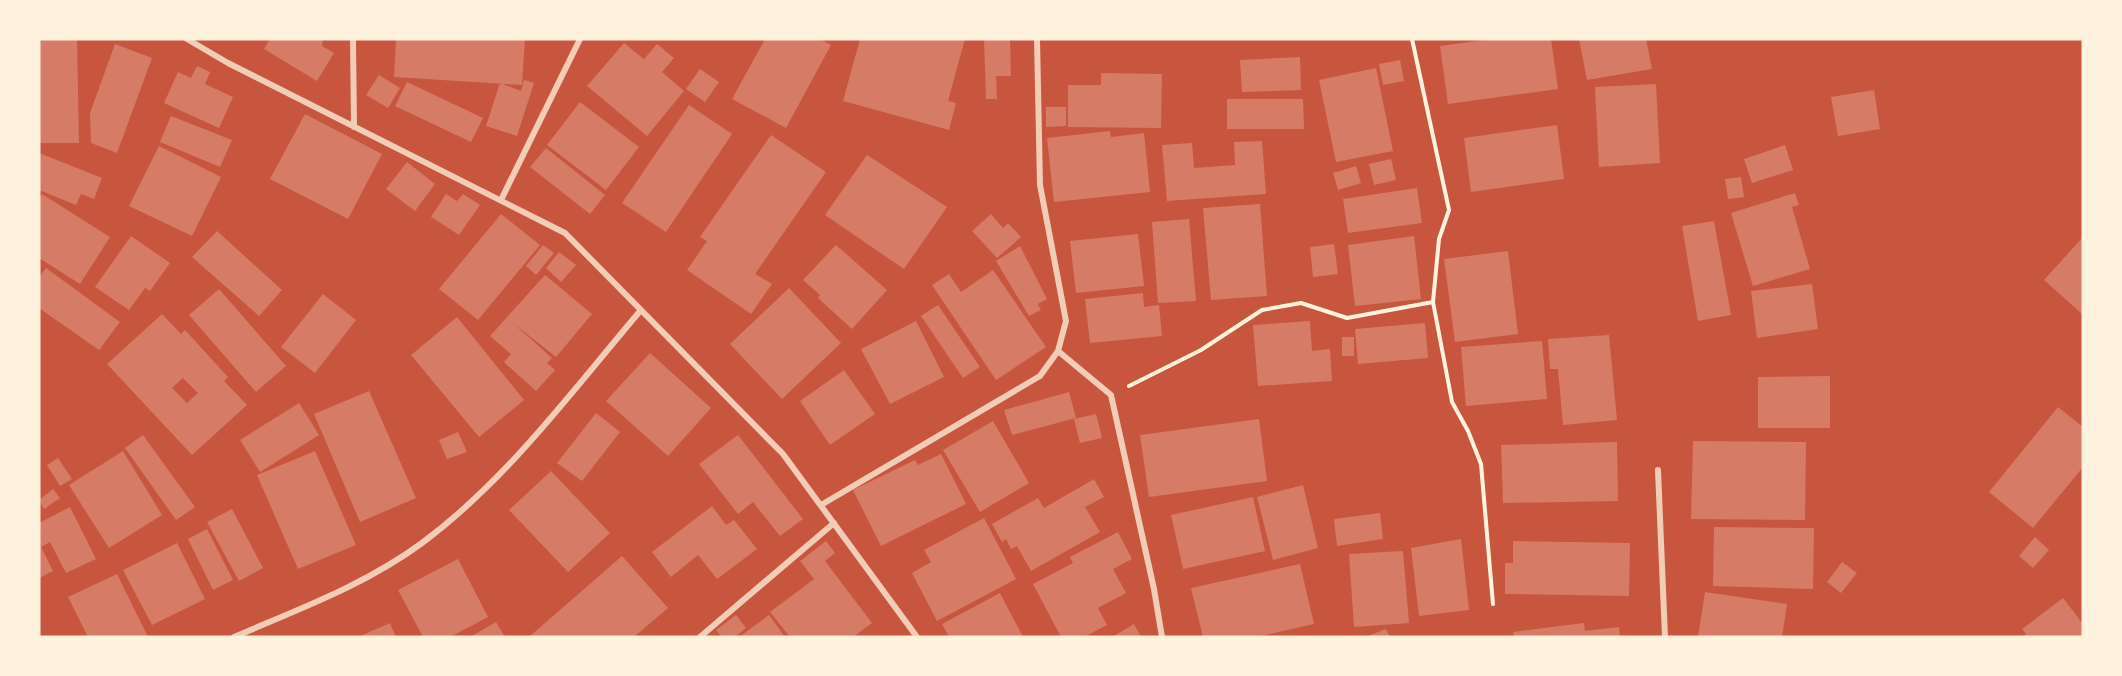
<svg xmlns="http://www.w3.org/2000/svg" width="2122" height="676" font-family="'Asap Condensed',sans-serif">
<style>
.building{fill:#d67c66;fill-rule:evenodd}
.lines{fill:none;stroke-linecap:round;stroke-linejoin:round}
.path{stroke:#fff3e0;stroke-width:4}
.minor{stroke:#f1ccb7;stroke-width:6}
</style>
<rect width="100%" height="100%" fill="#c8553d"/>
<!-- building -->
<path class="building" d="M39,39H77L79,143H39Z
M270,39H323L322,46L334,53L317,81L264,49Z
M396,39H525L522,85L394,77Z
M765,39H820L831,45L786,128L732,99Z
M860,39H965L948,101L956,103L949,130L843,101Z
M984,39H1010L1011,76H996L997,99H986Z
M1492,39H1551L1558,89L1448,104L1440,46Z
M1579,39H1646L1652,69L1587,80Z
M624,43L644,59L657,44L674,58L662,72L684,91L647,136L587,86Z
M115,44L152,58L117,153L91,143L90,113Z
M1300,57L1301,90L1242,92L1240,60Z
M1400,60L1404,81L1383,85L1379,64Z
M197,66L210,72L205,84L233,97L219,128L164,103L178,72L191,78Z
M1376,68L1393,151L1336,162L1319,80Z
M700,69L719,82L705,102L686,89Z
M1101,73L1162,74L1161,128L1068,127V85H1101Z
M379,75L400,88L388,108L366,95Z
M524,80L534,83L517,136L486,126L500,83L521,91Z
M407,82L483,118L471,142L395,106Z
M1656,84L1660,163L1599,167L1595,87Z
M1874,90L1880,129L1838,136L1831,97Z
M1227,99H1303L1304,129H1227Z
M580,102L639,147L606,190L547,145Z
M689,105L732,134L666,232L622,203Z
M1046,107H1066V126L1046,127Z
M305,114L382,154L348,219L270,179Z
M171,116L232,140L220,167L160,142Z
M1557,125L1564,179L1471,192L1464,138Z
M1110,131L1111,137L1144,133L1150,192L1054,202L1047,138Z
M771,135L826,172L755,274L772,284L751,314L687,270L707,241L700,237Z
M1262,141L1266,194L1167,201L1162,145L1192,143L1194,168L1235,165L1234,142Z
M1785,145L1793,170L1752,183L1744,159Z
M159,146L221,177L192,236L129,206Z
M546,148L605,195L590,214L530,167Z
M39,153L102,178L94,199L81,194L76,205L39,190Z
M867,155L947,207L904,269L825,215Z
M1391,159L1396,180L1374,185L1369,164Z
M407,162L435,184L415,211L386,189Z
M1356,166L1361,183L1338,190L1333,173Z
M1741,177L1744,197L1728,199L1725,179Z
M1417,188L1422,223L1348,233L1343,199Z
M1795,193L1799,205L1792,207L1810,269L1753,286L1731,213Z
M42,194L110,237L80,284L39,258V199Z
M446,194L457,201L463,194L480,205L459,235L431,217Z
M1260,204L1267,296L1211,300L1203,208Z
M501,214L540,245L478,320L439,289Z
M991,214L1003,228L1008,223L1021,237L997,258L972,231Z
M1189,219L1196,301L1158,303L1152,222Z
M1714,221L1731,315L1698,321L1682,226Z
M217,231L282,290L259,316L192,257Z
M1138,234L1144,286L1076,293L1070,241Z
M131,236L170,263L150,291L145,288L129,310L95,287Z
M1414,236L1421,299L1355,306L1348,245Z
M2083,237V312L2082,314L2044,280Z
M1334,244L1338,274L1313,277L1310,247Z
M543,245L554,253L536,275L526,266Z
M836,245L887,290L852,329L818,298L820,295L803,280Z
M1020,246L1047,299L1038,304L1041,310L1029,316L996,261Z
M1508,251L1518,334L1455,342L1444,259Z
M559,252L576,265L561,282L546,268Z
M46,268L120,322L99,350L39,308V277Z
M993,270L1046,347L996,380L932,285L949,274L961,292Z
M545,275L592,314L556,357L513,323L552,358L547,363L555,370L536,391L504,362L511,354L490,336Z
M1812,284L1818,329L1757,338L1751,291Z
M789,288L841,343L782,399L730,344Z
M219,289L286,366L256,392L189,315Z
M1143,293L1144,307L1159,305L1162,336L1090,343L1085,299Z
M323,294L356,320L315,373L281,347Z
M938,305L980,367L963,378L921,316Z
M162,314L181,334L185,330L228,377L224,381L247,405L192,455L107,364ZM183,378L198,393L187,403L172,388Z
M457,317L524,400L479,437L411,355Z
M916,321L944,377L890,404L861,349Z
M1310,321L1312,351L1330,349L1332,381L1258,386L1253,325Z
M1425,323L1428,358L1358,364L1355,329Z
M1609,335L1617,420L1563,425L1558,369H1550L1548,339Z
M1342,337H1354V356H1342Z
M1542,341L1547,399L1466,406L1461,347Z
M650,353L711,408L668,456L606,401Z
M844,370L875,414L830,445L800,401Z
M1830,376V428H1758V377Z
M369,391L416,498L360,522L314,414Z
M1069,392L1076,418L1012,435L1004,410Z
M299,403L319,435L260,472L240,440Z
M2058,407L2083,427V467L2033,528L1989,492Z
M596,413L620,432L582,481L557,463Z
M1096,414L1102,438L1080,443L1074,419Z
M1259,419L1267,481L1149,497L1140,435Z
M993,421L1029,483L980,512L943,450Z
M458,432L467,452L447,459L439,440Z
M143,435L195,507L176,520L125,448Z
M738,435L803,519L780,536L753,502L738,514L699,464Z
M1693,441L1806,442L1805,520L1691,519Z
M1617,442L1618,501L1503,503L1501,445Z
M123,451L162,515L109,548L69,485Z
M315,451L356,545L298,569L257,475Z
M941,454L966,504L881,546L853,490L915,460L918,465Z
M58,458L72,479L60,486L47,465Z
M551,471L610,533L568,572L509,510Z
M1094,479L1104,497L1085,507L1100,532L1031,571L1017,546L1011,549L1006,539L1002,542L992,524L1038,498L1044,508Z
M1303,485L1318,548L1273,560L1257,497Z
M53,489L60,498L44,509L39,500Z
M1253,497L1265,551L1183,569L1171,515Z
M712,506L726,525L734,520L757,549L717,579L698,555L671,577L652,552Z
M70,507L96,559L66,573L50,542L41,547L53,571L39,578V523Z
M232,509L263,568L239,581L207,522Z
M1380,513L1383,539L1337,546L1334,519Z
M984,518L1016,579L937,621L912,573L931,562L924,550Z
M1714,527L1814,528L1813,589L1713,586Z
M207,529L233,580L213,590L188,539Z
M1118,532L1132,559L1113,569L1126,593L1098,608L1107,625L1084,637H1061L1033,584L1073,563L1070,557Z
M2035,537L2049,550L2033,568L2019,556Z
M1461,539L1469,610L1419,616L1411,548Z
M826,541L835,553L825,561L872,623L853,637H790L770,612L814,579L800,561Z
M1513,541L1630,543L1629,596L1505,594V563H1513Z
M177,543L205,599L152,625L123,570Z
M1403,551L1409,623L1354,627L1349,554Z
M622,556L668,608L634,637H529Z
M458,559L488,617L450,637H423L398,590Z
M1842,562L1857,573L1841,593L1827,582Z
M1300,564L1314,624L1257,637H1203L1191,588Z
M117,574L148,637H88L68,597Z
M1705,592L1787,604L1782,637H1698Z
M1000,593L1023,637H949L942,624Z
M2063,598L2083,624V637H2022L2026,634L2022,629Z
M736,615L746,628L735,637H722L716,630Z
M769,615L785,637H739Z
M496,622L505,637H470Z
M390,623L396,637H358Z
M1584,623L1585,631L1619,627L1620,637H1514L1513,632Z
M1134,624L1141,637H1112Z
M1386,629L1390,637H1365Z"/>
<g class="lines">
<!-- path -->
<path class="path" d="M1412,39L1449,210L1439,239L1433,302L1452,402L1468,431L1481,464L1493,604
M1129,386L1201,350L1262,310L1301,303L1347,318L1433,302"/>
<!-- minor -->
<path class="minor" d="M187,39L228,63L565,233L783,454L917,637
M353,39L354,127
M501,200L580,39
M1058,351L1111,395L1154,589L1162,637
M1658,470L1665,637
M821,505L1040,376L1058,351L1066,321L1040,185L1037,39
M234,637C299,609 365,585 422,543C508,479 572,391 641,310
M700,637L834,523"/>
</g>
<!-- border -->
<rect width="2122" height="676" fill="none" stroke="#fff3e0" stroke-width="81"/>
</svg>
